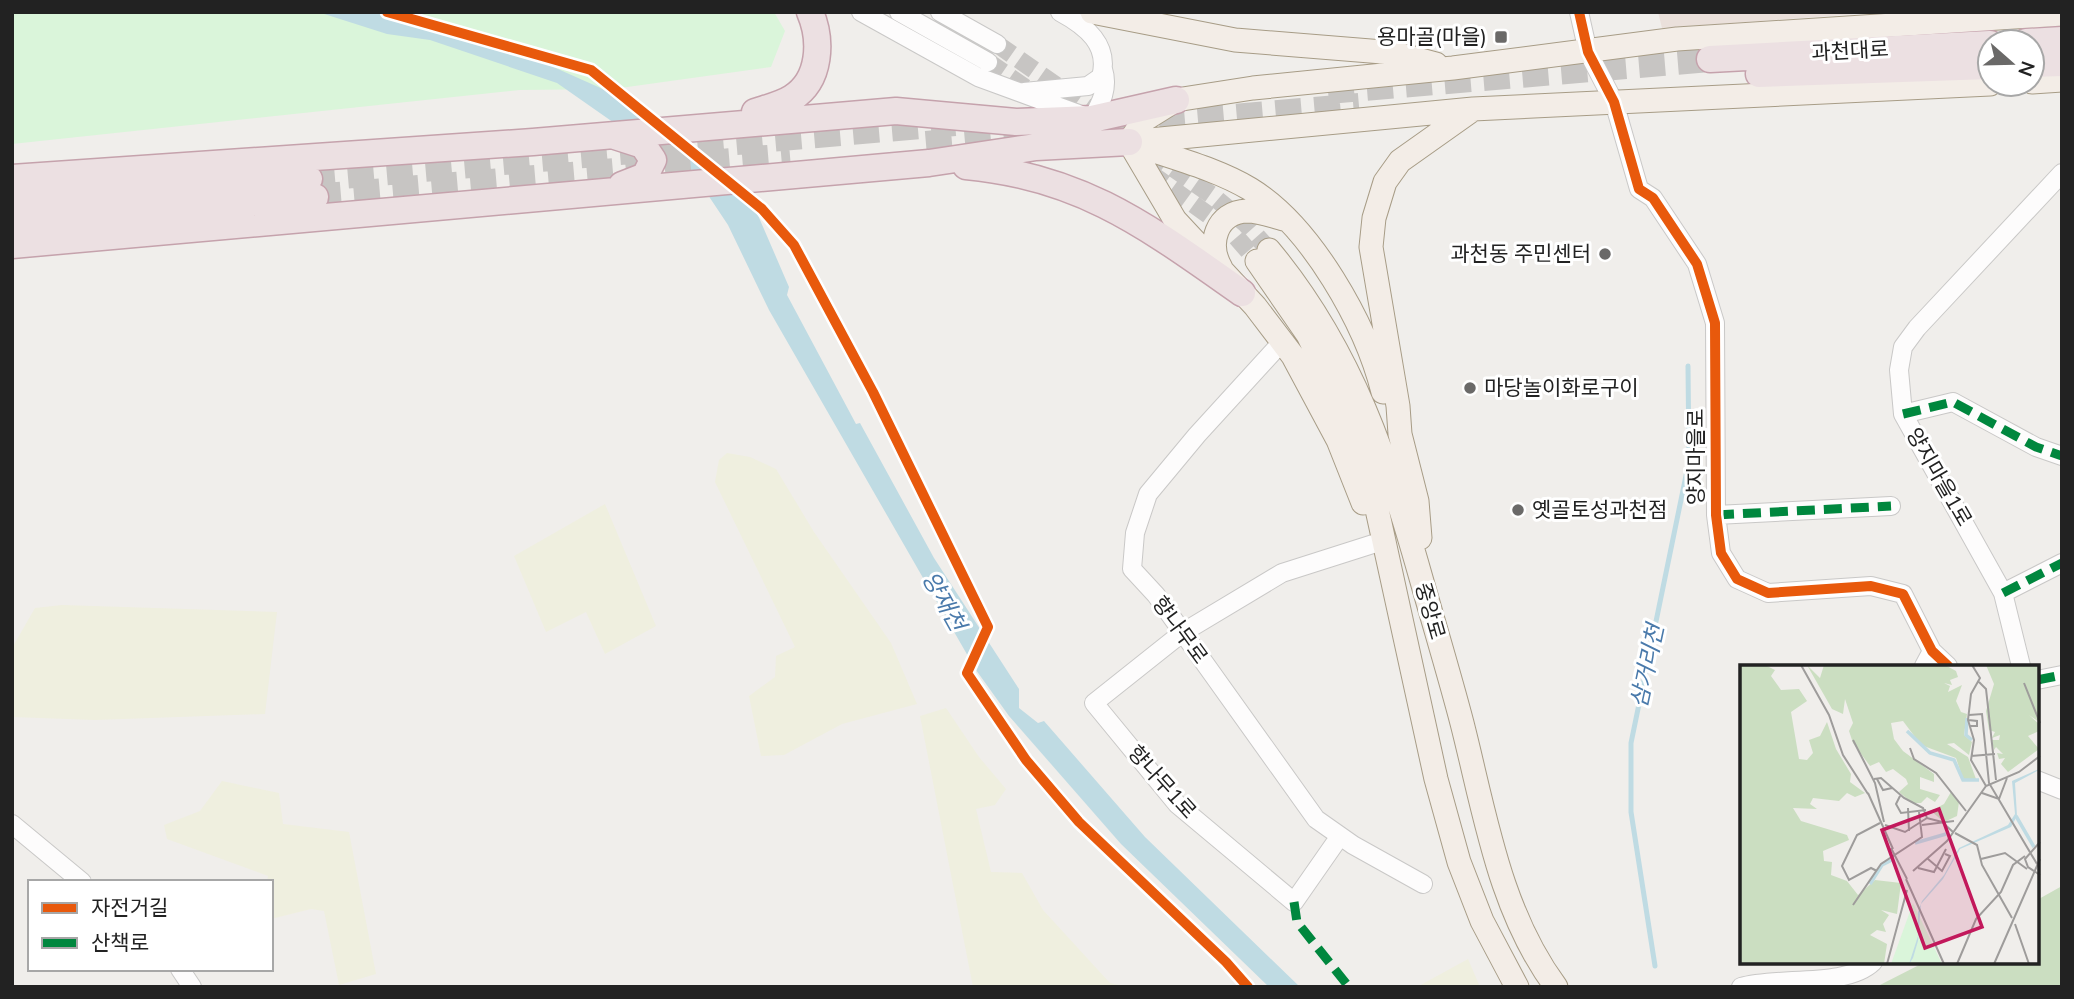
<svg xmlns="http://www.w3.org/2000/svg" width="2074" height="999" font-family="Mulish,'Noto Sans KR',sans-serif">
<style>
.military{fill:#eae0db}
.farmland{fill:#efefdf}
.forest{fill:#cbdec1}
.park{fill:#daf5da}
.water{fill:#bfdbe3}
.lines{fill:none;stroke-linecap:round;stroke-linejoin:round}
.stream{stroke:#bfdbe3;stroke-width:5}
.minor-tunnel{stroke:#c7c5c3;stroke-width:18;stroke-dasharray:18 9;stroke-linecap:butt}
.highway-tunnel{stroke:#c7c5c3;stroke-width:26;stroke-dasharray:26 13;stroke-linecap:butt}
.minor-casing{stroke:#c9c8c7;stroke-width:20}
.major-casing{stroke:#a79c86;stroke-width:25}
.highway-casing{stroke:#c5a2ac;stroke-width:29}
.minor{stroke:#fdfcfc;stroke-width:18}
.major{stroke:#f3ede7;stroke-width:23}
.highway{stroke:#ece0e2;stroke-width:26}
.quiet{stroke:#00873e;stroke-width:9;stroke-dasharray:18 9;stroke-linecap:butt}
.cycleway-casing{stroke:#fff;stroke-width:15}
.cycleway{stroke:#e8590c;stroke-width:10}
.poi-dot{fill:#6a6968;stroke:#fff;stroke-width:2.5}
.labels{text-anchor:middle;stroke-width:6;stroke-linejoin:round;paint-order:stroke}
.poi-label{font-size:21px;fill:#222;stroke:#fff;text-anchor:end}
.street-label{font-size:21px;fill:#222;stroke:#fff}
.water-label{font-size:23px;font-style:italic;fill:#4a7aab;stroke:#fff}
.inset-river{fill:none;stroke:#bfdbe3;stroke-width:3.5}
.inset-road{fill:none;stroke:#9e9c9b;stroke-width:2}
.view{fill:#c2185b;fill-opacity:0.15;stroke:#c2185b;stroke-width:3.5}
.inset-edge{fill:none;stroke:#222;stroke-width:3.5}
</style>
<rect width="100%" height="100%" fill="#f0eeeb"/>
<!-- military -->
<path class="military" d="M1658,12H1884L1662,28Z"/>
<!-- farmland -->
<path class="farmland" d="M727,453L750,457L776,469L814,532L891,643L917,704L842,724L784,755L761,756L749,696L775,677L776,656L795,647L715,482L719,460Z
M605,504L656,626L605,654L586,612L546,632L514,556Z
M62,605L277,612L265,714L95,720L12,717V648L35,608Z
M946,708L979,757L1006,789L995,805L976,809L991,872L1022,873L1043,910L1110,983L1127,987H973L920,716Z
M222,781L279,793L283,824L349,832L376,974L339,985L324,911L311,909L271,919V882H267L268,876L167,839L164,825L200,811Z
M1468,959L1480,987H1417Z"/>
<!-- forest -->
<path class="forest" d="M2062,886V987H1876L1925,962H2037V900Z"/>
<!-- park -->
<path class="park" d="M12,12H774L785,31L771,67L613,89L520,90L12,144Z"/>
<!-- water -->
<path class="water" d="M318,12H374L522,53L605,90L698,153L757,213L789,287L787,295L856,424L860,423L934,558L1019,689V708L1038,723L1044,721L1145,837L1300,987H1269L1121,844L1009,716L976,670L769,310L728,225L700,183L557,83L430,40L387,34Z"/>
<g class="lines">
<!-- stream -->
<path class="stream" d="M1655,966L1631,812V743L1689,461L1688,366"/>
<!-- minor-tunnel -->
<path class="minor-tunnel" d="M997,44L1213,196L1246,224L1269,250
M988,62L1037,96
M1150,173L1232,232L1257,261"/>
<!-- highway-tunnel -->
<path class="highway-tunnel" d="M1328,91L1710,59
M926,144L1359,106
M309,179L955,123
M315,197L790,156"/>
<!-- minor casing -->
<g class="minor-casing">
<path id="minor" d="M861,12L978,77L1092,119C1101,103 1109,88 1103,69
M899,12L988,62
M940,12L997,44
M1579,12L1588,52L1614,102L1639,189L1653,198L1697,264L1715,323L1716,515L1721,553L1737,579L1768,593L1871,586L1903,594L1932,651L1948,666
M1024,92L1088,86L1101,77C1110,45 1086,26 1060,12
M1282,342L1197,435L1148,494L1135,533L1132,569L1156,595L1316,819L1353,845L1423,884
M1903,414L1953,402L2036,447L2062,456
M1716,515L1891,506
M2003,593L2062,563
M1924,666L1932,651
M2021,666L2003,593L1903,414L1899,370L1903,347L1917,328L2062,173
M2037,680L2062,675
M2037,780L2062,790
M12,824L82,882
M1340,836L1294,902L1177,804L1094,703L1182,633L1282,573L1373,544
M180,969L192,987
M1741,987C1778,976 1846,988 1873,962"/>
</g>
<!-- major casing -->
<g class="major-casing">
<path id="major" d="M1092,12L1235,40L1395,53L1436,64
M2032,82L2062,80
M1129,142L1144,120L1176,100L1253,88L1453,68L1677,39L2062,14
M1129,142L1473,109L1990,84
M1129,142L1175,220L1255,306L1293,356L1338,440L1363,503
M1134,144C1172,158 1215,168 1250,189C1311,226 1366,324 1383,392
M1269,250C1353,351 1388,461 1423,585C1436,631 1450,677 1462,723C1485,813 1499,910 1556,987
M1257,261L1308,335L1364,450L1436,779L1459,862L1482,921L1517,987
M1221,268C1207,244 1216,212 1247,211C1260,211 1272,216 1284,219
M1420,538L1417,501L1400,434L1398,406L1371,247L1374,218L1385,182L1400,161L1472,110"/>
</g>
<!-- highway casing -->
<g class="highway-casing">
<path id="highway" d="M2026,42L2062,40
M1710,59L1990,44
M2032,64L2062,63
M1759,74L1990,66
M755,112C767,108 781,105 792,98C821,80 822,40 810,12
M615,136L643,145L653,160L645,176L622,185
M966,166C1084,177 1149,228 1242,293
M12,178L533,142L896,111L1016,122L1092,119L1176,100
M12,202L309,179
M12,224L315,197
M12,245L929,163L1036,147L1129,142"/>
</g>
<!-- minor -->
<use href="#minor" class="minor"/>
<!-- major -->
<use href="#major" class="major"/>
<!-- highway -->
<use href="#highway" class="highway"/>
<!-- quiet -->
<path class="quiet" d="M1903,414L1953,402L2036,447L2062,456
M1716,515L1891,506
M2003,593L2062,563
M2037,680L2062,675
M1294,902L1297,922L1349,987"/>
<!-- cycleway casing -->
<g class="cycleway-casing">
<path id="cycleway" d="M387,12L591,70L762,209L794,245L873,392L988,627L967,673L1026,760L1079,822L1226,962L1248,987
M1579,12L1588,52L1614,102L1639,189L1653,198L1697,264L1715,323L1716,515L1721,553L1737,579L1768,593L1871,586L1903,594L1932,651L1948,666"/>
</g>
<!-- cycleway -->
<use href="#cycleway" class="cycleway"/>
</g>
<!-- markers -->
<g class="poi-dot">
<rect x="1494" y="30" width="14" height="14" rx="3.5"/>
<circle cx="1605" cy="254" r="7"/>
<circle cx="1470" cy="388" r="7"/>
<circle cx="1518" cy="510" r="7"/>
</g>
<g class="labels">
<!-- poi labels -->
<g class="poi-label">
<text x="1487" y="44">용마골(마을)</text>
<text x="1591" y="261">과천동 주민센터</text>
<text x="1484" y="395" text-anchor="start">마당놀이화로구이</text>
<text x="1532" y="517" text-anchor="start">옛골토성과천점</text>
</g>
<!-- street labels -->
<g class="street-label">
<text transform="translate(1850 51) rotate(-3)" y="7">과천대로</text>
<text transform="translate(1696 457) rotate(-90)" y="7">양지마을로</text>
<text transform="translate(1939 477) rotate(60)" y="7">양지마을1로</text>
<text transform="translate(1430 611) rotate(74)" y="7">중앙로</text>
<text transform="translate(1180 630) rotate(54)" y="7">향나무로</text>
<text transform="translate(1162 782) rotate(48)" y="7">향나무1로</text>
</g>
<!-- water labels -->
<g class="water-label">
<text transform="translate(944 601) rotate(61)" y="8">양재천</text>
<text transform="translate(1647 666) rotate(-78)" y="8">삼거리천</text>
</g>
</g>
<!-- overview -->
<g transform="translate(1740 665)">
<rect width="299" height="299" fill="#f0eeeb"/>
<path d="M0,0H25L35,5L31,11L41,25L59,24L67,36L51,47L59,94L67,95L73,88L69,75L80,71L87,57L96,84L111,109L110,117L125,128L115,132L107,128L99,136L73,133L70,139L77,144L53,143L61,156L107,170L109,175L83,186L84,196L92,197L91,210L107,216L118,230L135,215L161,218L157,249L141,245L149,250L143,259L146,267L137,265L130,270L147,279L144,299H0ZM67,0L80,13L84,0H205L216,6L218,12L210,15L212,20L204,18L210,21L208,27L222,20L216,36L221,47L227,49L224,70L232,77L229,90L214,78L207,79L228,92L236,114H223L216,93L181,80L163,56L151,58L154,74L163,86L194,109V117L180,112V124L200,130L195,137L187,132L181,138H172L159,127L168,119L166,114L153,104L146,107L139,97L130,101L113,78L109,66L113,58L105,34L103,49L92,44ZM246,0H299V57L289,50L299,59V66L288,71L299,84L268,107L261,99L265,93L259,94L257,88L263,89L256,82L254,85L252,75H259L260,70L252,73L255,67L249,65L246,46L254,19ZM211,127L219,137L217,151L204,157L191,146L204,139Z" fill="#cbdec1"/>
<path d="M173,238L202,299H151Z" fill="#daf5da"/>
<path d="M299,104V105L275,118L277,151L271,162L220,184L203,214L181,239L178,276L173,293L169,299L178,271V247L182,236L204,210L219,183L268,160L275,149L272,116Z" fill="#bfdbe3"/>
<path class="inset-river" d="M227,53L226,70L232,75M167,66L190,88L214,95L223,115H239M276,151L294,182M175,178L206,169M130,219L142,200L154,194"/>
<path class="inset-road" d="M61,0L89,50L103,90L128,129M232,0L240,13L231,29L228,55L234,75L231,95L246,121M239,17L246,24L256,115M284,18L300,58M229,50L242,49L249,118L297,199M228,55L237,56V61H229M113,75L135,118L144,157M170,83L174,94L196,108L226,146M231,91L255,89M134,114L141,113L164,133L183,143L187,153M137,114L143,125L152,123M128,128L153,184M242,128L259,134L267,113M160,131L156,139L161,148L186,145M168,143L169,166M145,160L165,167L187,153L202,157L213,167M182,160L214,156M215,168L237,180L242,200L272,253M300,177L285,194L288,202L300,210M151,183L167,214M188,194L202,206L210,191L205,189M241,194L265,188L287,204M178,203L194,207L206,184M137,206L131,203L109,215L102,201L117,170L140,158M173,206L207,176L246,121L279,107L300,91M166,214L204,299M113,240L141,199L182,172L179,147M275,259L289,299M147,299L167,225M217,299L236,254L261,227L273,200L285,191M254,299L300,194"/>
<path class="view" d="M199,144L242,262L185,283L142,165Z"/>
<rect width="299" height="299" class="inset-edge"/>
</g>
<!-- border -->
<rect width="2074" height="999" fill="none" stroke="#222222" stroke-width="28"/>
<!-- legend -->
<rect x="28" y="880" width="245" height="91" fill="#ffffff" stroke="#a7a7a7" stroke-width="2"/>
<rect x="42" y="903" width="35" height="10" fill="#e8590c" stroke="#a7a7a7" stroke-width="2"/>
<text x="91" y="915" font-size="21" fill="#222222">자전거길</text>
<rect x="42" y="938" width="35" height="10" fill="#00873e" stroke="#a7a7a7" stroke-width="2"/>
<text x="91" y="950" font-size="21" fill="#222222">산책로</text>
<!-- north arrow -->
<g transform="translate(2011 63) rotate(110)"><circle r="33" fill="#ffffff" stroke="#a7a7a7" stroke-width="2"/>
<path d="M0-5L12 26L0 18L-12 26Z" fill="#6a6968"/>
<text y="-10" font-size="19" font-weight="bold" text-anchor="middle" fill="#222222">N</text>
</g>
</svg>
